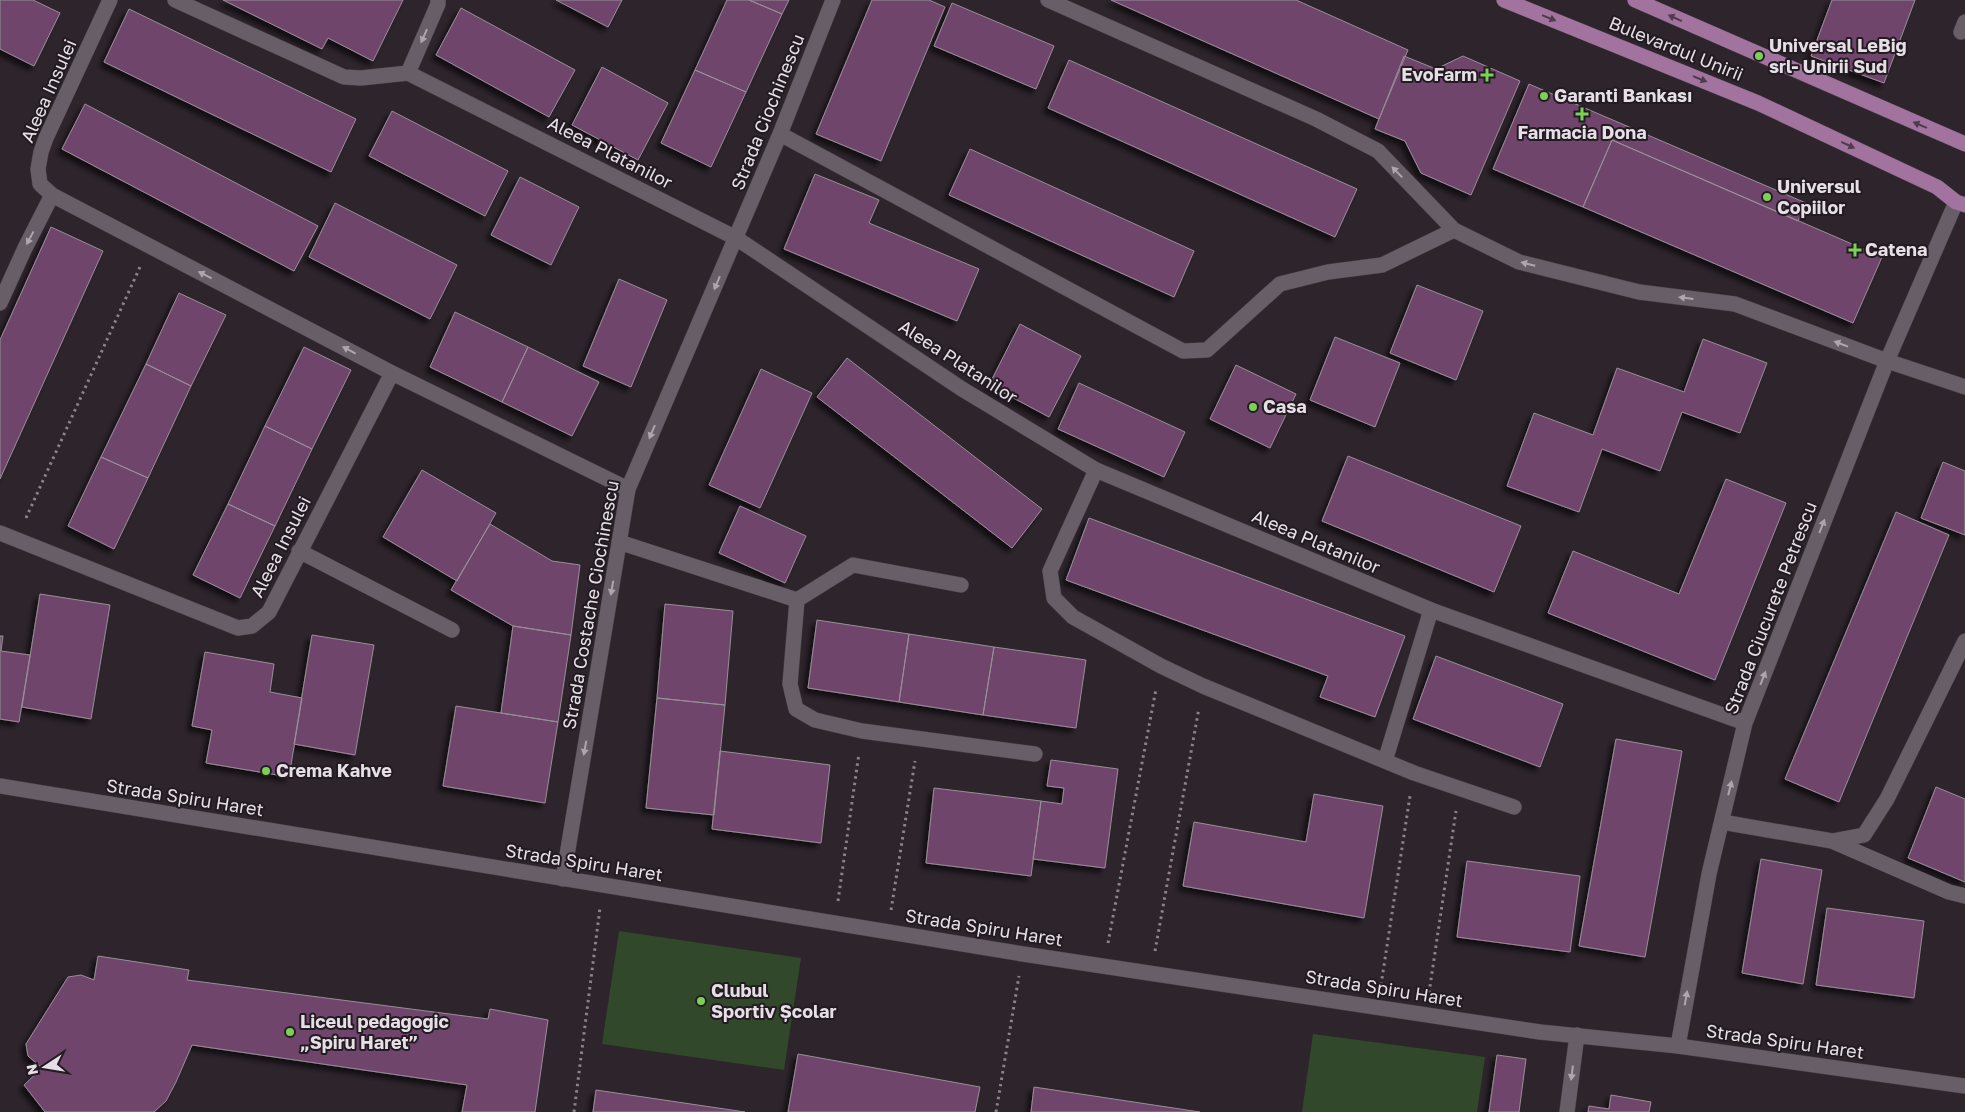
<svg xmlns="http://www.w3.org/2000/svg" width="1965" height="1112" font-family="'Golos Text',sans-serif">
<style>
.green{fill:#32482a}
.building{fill:#6f456c;stroke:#998e98;filter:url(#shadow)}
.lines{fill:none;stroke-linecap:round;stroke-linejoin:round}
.service-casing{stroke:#474046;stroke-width:16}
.minor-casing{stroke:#474046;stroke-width:16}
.tertiary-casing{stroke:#474046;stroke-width:16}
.primary-casing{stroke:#474046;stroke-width:16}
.path{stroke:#8a838a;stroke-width:3;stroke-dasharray:2.5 4;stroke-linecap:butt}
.service{stroke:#685e67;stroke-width:15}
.minor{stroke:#685e67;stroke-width:15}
.tertiary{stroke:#685e67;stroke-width:15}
.primary{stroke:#a3739f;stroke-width:15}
.oneway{fill:#503a4e}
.oneway2{fill:#ada6ad}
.poi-dot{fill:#7bd156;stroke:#231b22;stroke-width:2}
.labels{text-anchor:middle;stroke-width:4;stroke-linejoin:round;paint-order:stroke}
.poi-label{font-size:18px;font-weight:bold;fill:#e6e0e6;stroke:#231b22;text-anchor:start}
.street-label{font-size:18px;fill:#e6e0e6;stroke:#231b22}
</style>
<defs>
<filter id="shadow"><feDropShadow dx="-4.5" dy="4.5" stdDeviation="2.5" flood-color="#0009"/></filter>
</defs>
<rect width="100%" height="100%" fill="#2d242c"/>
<!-- green -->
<path class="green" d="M619,931L801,958L784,1070L602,1044Z
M1313,1034L1485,1057L1477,1112H1302Z"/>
<!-- building -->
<path class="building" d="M0,0H33L60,13L34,66L0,49Z
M223,0H403L373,61L328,38L322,49Z
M556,0H622L608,27Z
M727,0H749L782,14L746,92L695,70Z
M749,0H789L782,14Z
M872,0H929L945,7L881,161L816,134Z
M1111,0H1296L1408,50L1379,119Z
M1832,0H1915L1884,83L1811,56Z
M952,3L1054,46L1036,89L934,46Z
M461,8L575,70L549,117L436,55Z
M129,9L356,119L331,172L104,62Z
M1404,56L1436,69L1463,56L1520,81L1471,195L1421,173L1405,141L1375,129Z
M1069,60L1357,189L1335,237L1048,108Z
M602,67L668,103L638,160L572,125Z
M695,70L746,92L711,167L661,143Z
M1529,84L1806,203L1798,221L1612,140L1583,207L1493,169Z
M85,104L318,226L294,271L62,149Z
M392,111L508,171L485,216L369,156Z
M1612,140L1882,257L1853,323L1583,207Z
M970,149L1194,251L1174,297L949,195Z
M815,174L879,200L869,223L979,269L957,321L784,249Z
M520,177L579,207L551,265L491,235Z
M335,203L457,265L430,319L309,257Z
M51,227L103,251L0,479V340Z
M619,279L667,300L631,387L583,366Z
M1417,285L1483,311L1456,380L1390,353Z
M179,293L226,315L191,386L146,364Z
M455,312L528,347L502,402L430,367Z
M1020,324L1081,356L1049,417L989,385Z
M1335,337L1400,363L1375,427L1310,400Z
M1703,339L1767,363L1740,433L1682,412L1660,471L1602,449L1579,512L1507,486L1534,413L1593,435L1617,368L1684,392Z
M304,347L351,370L312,449L265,426Z
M528,347L599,382L572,436L502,402Z
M847,358L1042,509L1012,548L817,397Z
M146,364L191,386L148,478L101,457Z
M1236,365L1296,394L1270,448L1210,419Z
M761,369L812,393L760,508L709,485Z
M1079,383L1185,432L1164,477L1058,429Z
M265,426L312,449L275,526L228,504Z
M1348,456L1521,526L1494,592L1322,521Z
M101,457L148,478L114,549L68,526Z
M1943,462L1965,471V535L1921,518Z
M422,470L496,513L457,581L383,537Z
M1726,479L1786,503L1715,680L1548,613L1573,551L1679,594Z
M228,504L275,526L240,598L193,575Z
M740,506L806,536L785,583L719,553Z
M1896,512L1949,535L1839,802L1785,779Z
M1089,518L1405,636L1375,717L1320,697L1328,676L1066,580Z
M490,524L552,561L580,565L571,635L513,626L451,590Z
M40,594L110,605L91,719L22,707Z
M665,604L733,611L725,705L657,698Z
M817,620L909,634L899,702L808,688Z
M513,626L571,635L558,722L501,713Z
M909,634L994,647L983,715L899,702Z
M312,635L374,645L355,755L294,744Z
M0,636H3L1,651L30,655L19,722L0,719Z
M994,647L1086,660L1076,728L983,715Z
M205,652L274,664L270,692L302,698L289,777L206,763L212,730L192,726Z
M1436,656L1563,704L1540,767L1413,719Z
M657,698L725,705L714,815L646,808Z
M456,706L558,722L545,803L443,786Z
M1616,739L1682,751L1645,957L1579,946Z
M720,751L830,765L821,843L712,829Z
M1051,760L1118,769L1105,868L1033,859L1041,801L1062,804L1064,788L1047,786Z
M1936,787L1965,799V882L1908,858Z
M934,788L1041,801L1031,876L926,863Z
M1314,794L1383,806L1364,918L1183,886L1194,822L1306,842Z
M1761,859L1822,870L1803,984L1742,973Z
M1467,861L1580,876L1570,952L1457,937Z
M1827,908L1924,921L1914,998L1816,985Z
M98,956L189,970L187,980L488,1019L490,1009L548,1020L535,1112H462L467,1085L192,1045L176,1082L166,1101L154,1112H45L24,1085L42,1068L28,1056L26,1044L68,977L81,975L94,980Z
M798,1054L980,1087L975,1112H788Z
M1497,1055L1526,1059L1519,1112H1489Z
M1034,1087L1200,1112H1031Z
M596,1090L745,1112H593Z
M1611,1095L1651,1102L1649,1112H1588L1589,1106L1609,1109Z"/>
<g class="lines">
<!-- service casing -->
<g class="service-casing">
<path id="service" d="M1961,32L1965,22
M1096,470L1050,571L1054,598L1073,617L1161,666L1203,686L1414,773L1514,807
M1385,761L1431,610"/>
</g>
<!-- minor casing -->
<g class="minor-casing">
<path id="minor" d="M110,0L46,138L41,152L38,169L40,184L52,195L392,373L628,489
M175,0L344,77L361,78L408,73L736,238L962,389L1096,470L1431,610L1745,723
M1048,0L1316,119L1378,151L1454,230L1519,262L1639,292L1735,304L1887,361L1965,387
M408,73L438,4V0
M780,134L1183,351L1207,350L1280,284L1328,272L1382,265L1454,230
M0,303L25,248L52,195
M0,533L238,628L252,626L269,612L392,373
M619,542L797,600L790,684L796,709L815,720L862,731L1035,754
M299,551L452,630
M797,600L853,565L961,585
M1722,822L1832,841L1864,835L1887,799L1965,641
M1832,841L1949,892L1965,896
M563,879L628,489L780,134L833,0
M1678,1046L1709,874L1745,723L1887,361L1956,202
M1567,1112L1577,1035"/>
</g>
<!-- tertiary casing -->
<g class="tertiary-casing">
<path id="tertiary" d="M0,786L1023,954L1540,1032L1678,1046L1965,1086"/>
</g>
<!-- primary casing -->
<g class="primary-casing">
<path id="primary" d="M1504,0L1758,103L1937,187L1956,202L1965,205
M1635,0L1965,144"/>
</g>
<!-- path -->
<path class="path" d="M26,518L140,267
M838,901L859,753
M891,910L915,761
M1108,943L1156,689
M1155,951L1199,708
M1381,985L1410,796
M1429,993L1456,811
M574,1112L600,908
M996,1112L1019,976"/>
<!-- service -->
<use href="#service" class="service"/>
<!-- minor -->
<use href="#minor" class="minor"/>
<!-- tertiary -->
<use href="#tertiary" class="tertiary"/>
<!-- primary -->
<use href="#primary" class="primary"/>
</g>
<!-- one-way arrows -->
<defs><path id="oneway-solid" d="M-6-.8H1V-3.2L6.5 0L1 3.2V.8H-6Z" transform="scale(1.25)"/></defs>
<g class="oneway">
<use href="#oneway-solid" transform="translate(1549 18) rotate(22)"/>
<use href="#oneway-solid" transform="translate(1675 18) rotate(-156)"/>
<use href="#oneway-solid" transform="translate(1700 79) rotate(22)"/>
<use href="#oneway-solid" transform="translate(1920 125) rotate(-157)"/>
<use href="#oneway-solid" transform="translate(1848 145) rotate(25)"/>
</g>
<g class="oneway2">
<use href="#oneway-solid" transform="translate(424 36) rotate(114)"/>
<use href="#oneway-solid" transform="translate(1397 172) rotate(-134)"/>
<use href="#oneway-solid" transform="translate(30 238) rotate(118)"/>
<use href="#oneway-solid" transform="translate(1528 264) rotate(-166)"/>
<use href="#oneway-solid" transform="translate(205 275) rotate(-153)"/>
<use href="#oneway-solid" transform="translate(717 283) rotate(113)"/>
<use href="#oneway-solid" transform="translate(1686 298) rotate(-173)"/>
<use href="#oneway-solid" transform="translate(1841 344) rotate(-159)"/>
<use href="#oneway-solid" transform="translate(349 350) rotate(-152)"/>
<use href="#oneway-solid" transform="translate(652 432) rotate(113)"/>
<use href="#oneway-solid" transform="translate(1822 526) rotate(-69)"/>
<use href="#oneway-solid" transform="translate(612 588) rotate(100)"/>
<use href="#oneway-solid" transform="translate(1763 678) rotate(-69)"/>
<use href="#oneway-solid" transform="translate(585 748) rotate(100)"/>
<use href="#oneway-solid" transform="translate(1730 788) rotate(-76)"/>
<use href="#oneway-solid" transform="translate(1686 998) rotate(-80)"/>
<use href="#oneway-solid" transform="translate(1572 1073) rotate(97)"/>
</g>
<!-- markers -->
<g class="poi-dot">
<circle cx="1759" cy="56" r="5"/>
<path d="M1484.5 67.5h5v5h5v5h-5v5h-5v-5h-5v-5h5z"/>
<circle cx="1544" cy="96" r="5"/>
<path d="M1579.5 106.5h5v5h5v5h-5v5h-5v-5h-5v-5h5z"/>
<circle cx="1767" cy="197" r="5"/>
<path d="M1852.5 242.5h5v5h5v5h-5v5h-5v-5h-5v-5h5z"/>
<circle cx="1253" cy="407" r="5"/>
<circle cx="266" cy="771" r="5"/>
<circle cx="701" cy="1001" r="5"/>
<circle cx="290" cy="1032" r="5"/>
</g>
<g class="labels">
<!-- poi labels -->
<g class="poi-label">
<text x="1769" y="52">Universal LeBig<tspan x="1769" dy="21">srl- Unirii Sud</tspan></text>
<text x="1477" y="81" text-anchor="end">EvoFarm</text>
<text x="1554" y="102">Garanti Bankası</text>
<text x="1582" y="139" text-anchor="middle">Farmacia Dona</text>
<text x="1777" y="193">Universul<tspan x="1777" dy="21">Copiilor</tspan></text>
<text x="1865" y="256">Catena</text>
<text x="1263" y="413">Casa</text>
<text x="276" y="777">Crema Kahve</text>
<text x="711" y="997">Clubul<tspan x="711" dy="21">Sportiv Școlar</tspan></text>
<text x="300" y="1028">Liceul pedagogic<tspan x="300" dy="21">„Spiru Haret”</tspan></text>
</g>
<!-- street labels -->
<g class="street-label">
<text transform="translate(1676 49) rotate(22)" y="6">Bulevardul Unirii</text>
<text transform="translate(49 91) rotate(-66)" y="6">Aleea Insulei</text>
<text transform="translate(768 112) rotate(-68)" y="6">Strada Ciochinescu</text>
<text transform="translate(610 153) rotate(27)" y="6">Aleea Platanilor</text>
<text transform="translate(958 362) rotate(33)" y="6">Aleea Platanilor</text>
<text transform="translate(1316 542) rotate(23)" y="6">Aleea Platanilor</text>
<text transform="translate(281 547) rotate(-63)" y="6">Aleea Insulei</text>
<text transform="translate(591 605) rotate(-80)" y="6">Strada Costache Ciochinescu</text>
<text transform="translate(1771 608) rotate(-69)" y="6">Strada Ciucurete Petrescu</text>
<text transform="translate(185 798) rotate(9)" y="6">Strada Spiru Haret</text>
<text transform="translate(584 863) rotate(9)" y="6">Strada Spiru Haret</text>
<text transform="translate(984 928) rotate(9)" y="6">Strada Spiru Haret</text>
<text transform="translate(1384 989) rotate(9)" y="6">Strada Spiru Haret</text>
<text transform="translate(1785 1042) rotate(8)" y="6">Strada Spiru Haret</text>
</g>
</g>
<!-- north arrow -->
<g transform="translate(45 1067) rotate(258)" stroke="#231b22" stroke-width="4" paint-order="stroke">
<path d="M0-4L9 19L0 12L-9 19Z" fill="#e6e0e6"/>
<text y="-8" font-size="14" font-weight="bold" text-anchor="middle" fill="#e6e0e6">N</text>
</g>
</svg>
